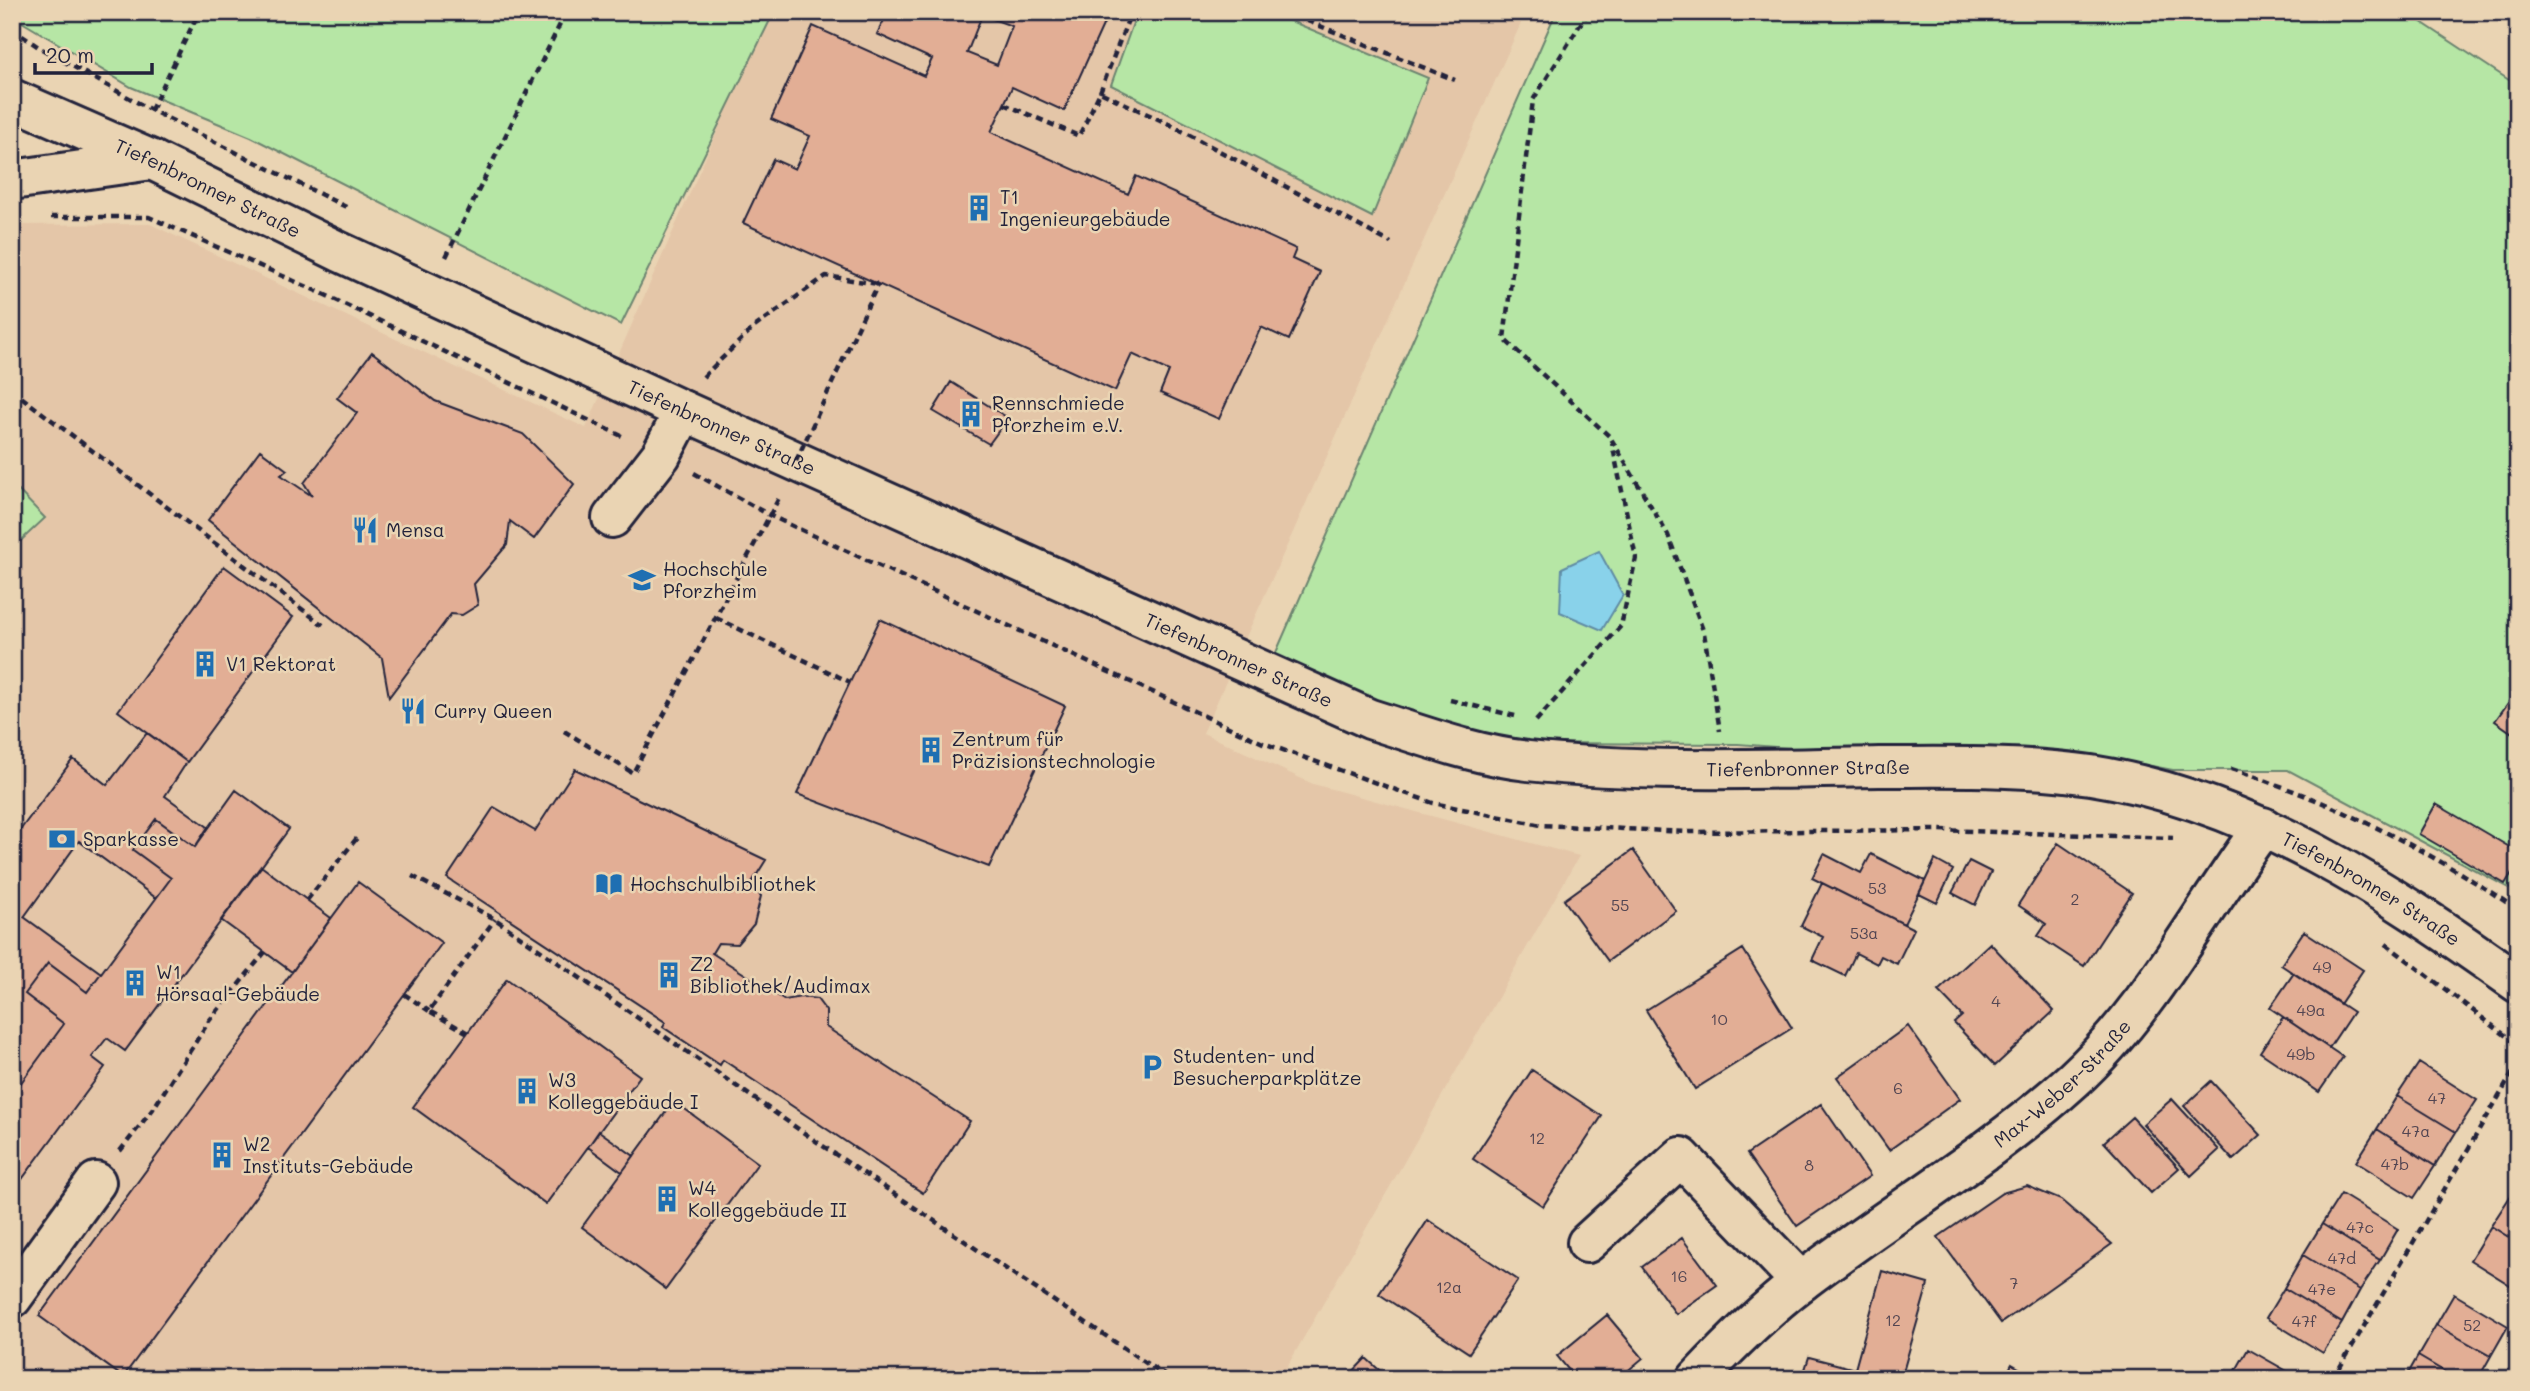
<svg xmlns="http://www.w3.org/2000/svg" width="2530" height="1391" font-family="Mali,sans-serif">
<style>
.built{fill:#e4c6a8}
.green{fill:#b6e6a5;stroke:#6c8470;stroke-width:2}
.water{fill:#89d2ea;stroke:#608ca4;stroke-width:2}
.building{fill:#e2ae95;stroke:#22223b;stroke-width:2;fill-rule:evenodd}
.lines{fill:none;stroke-linecap:round;stroke-linejoin:round}
.minor-casing{stroke:#22223b;stroke-width:44}
.path{stroke:#22223b;stroke-width:4.5;stroke-dasharray:7 5;stroke-linecap:butt}
.minor{stroke:#ead4b3;stroke-width:38}
.path-bridge{stroke:#22223b;stroke-width:4.5;stroke-dasharray:7 5;stroke-linecap:butt}
.labels{text-anchor:middle;stroke-width:5;stroke-linejoin:round;paint-order:stroke}
.number-label{font-size:16px;fill:#524552}
.street-label{font-size:19px;fill:#22223b;stroke:#ead4b3}
.poi-label{font-size:19px;fill:#22223b;stroke:#ead4b3;text-anchor:start}
</style>
<rect width="100%" height="100%" fill="#ead4b3"/>
<filter id="ink" filterUnits="userSpaceOnUse"><feTurbulence type="fractalNoise" baseFrequency=".0143" numOctaves="2"/><feDisplacementMap in="SourceGraphic" scale="14" xChannelSelector="R" yChannelSelector="G"/><feConvolveMatrix kernelMatrix="1 2 1 2 8 2 1 2 1" color-interpolation-filters="sRGB"/></filter>
<g filter="url(#ink)">
<!-- built -->
<path class="built" d="M770,12H1526L1203,733L1313,784L1579,856L1280,1379H12V225L150,224L586,428Z"/>
<!-- green -->
<path class="green" d="M12,12H774L621,325L251,137L131,87L12,16Z
M1137,12H1269L1428,78L1372,217L1111,85Z
M1556,12H2406L2518,86V893L2288,770H2173L2087,754L1979,749L1865,754L1738,744L1526,743L1390,709L1271,664Z
M12,484L45,518L12,549Z"/>
<!-- water -->
<path class="water" d="M1599,551L1623,595L1602,630L1560,612L1562,568Z"/>
<!-- building -->
<path class="building" d="M888,12H1109L1064,111L1012,87L991,132L1128,194L1136,176L1296,249L1292,259L1320,272L1289,340L1261,327L1219,419L1160,393L1169,371L1132,354L1115,391L743,223L773,159L795,169L810,136L771,119L813,26L924,76L932,59L877,34ZM982,15L1012,26L997,65L967,53Z
M372,352L435,401L523,434L574,484L534,539L510,521L507,545L474,584L478,605L462,615L451,614L389,697L382,658L208,520L260,450L287,470L281,475L312,496L304,483L357,413L337,398Z
M951,382L1008,418L989,444L933,411Z
M224,566L293,617L187,762L118,711Z
M880,619L1065,706L989,867L797,794Z
M2518,689V737L2495,721Z
M147,733L187,762L165,796L208,827L195,847L156,819L133,850L171,878L156,898L79,841L24,917L101,973L87,992L48,963L25,994L64,1024L12,1095V841L73,759L107,785Z
M575,769L766,860L751,884L761,896L754,924L737,944L718,943L712,953L785,1000L801,997L817,999L826,1011V1027L970,1121L923,1193L723,1060L720,1065L663,1027L665,1022L447,878L494,807L535,831Z
M236,790L289,829L125,1051L107,1038L92,1057L105,1067L14,1190L12,1095L64,1024L25,994L48,963L87,992L171,878L133,850L156,819L195,847Z
M2436,804L2518,852V863L2505,884L2419,834Z
M2058,843L2132,893L2084,966L2038,936L2046,924L2018,905Z
M1633,850L1676,911L1608,961L1564,900Z
M1824,854L1861,873L1871,854L1925,881L1904,924L1812,878Z
M1935,860L1953,870L1937,903L1919,894Z
M1969,861L1991,872L1975,905L1952,893Z
M261,866L331,918L292,972L221,920Z
M358,882L442,943L123,1377L39,1316Z
M1822,883L1914,929L1897,964L1881,956L1877,964L1856,953L1845,976L1812,960L1823,937L1801,926Z
M2304,931L2363,970L2340,1004L2281,965Z
M1990,943L2054,1011L1995,1066L1954,1023L1962,1016L1938,991Z
M1743,949L1792,1028L1695,1089L1646,1010Z
M2294,973L2353,1012L2329,1048L2270,1008Z
M507,979L640,1076L546,1204L413,1107Z
M2283,1017L2343,1057L2319,1092L2260,1052Z
M1908,1026L1960,1099L1889,1150L1837,1077Z
M2419,1063L2477,1100L2456,1132L2397,1096Z
M1532,1070L1602,1116L1543,1206L1473,1159Z
M2211,1081L2261,1135L2233,1160L2184,1106Z
M2397,1096L2456,1132L2435,1166L2377,1129Z
M2172,1099L2219,1150L2191,1176L2143,1124Z
M674,1101L758,1163L666,1289L582,1227Z
M1821,1104L1870,1176L1797,1226L1747,1154Z
M2132,1117L2179,1168L2151,1193L2104,1142Z
M2377,1129L2435,1166L2414,1198L2356,1162Z
M599,1131L634,1156L622,1172L588,1147Z
M2027,1186L2061,1200L2112,1244L2001,1323L1938,1237L2002,1193Z
M2513,1192L2518,1195V1243L2491,1226Z
M2341,1194L2398,1229L2380,1260L2322,1224Z
M1428,1220L1518,1280L1469,1353L1379,1294Z
M2322,1224L2380,1260L2360,1290L2303,1255Z
M2491,1226L2518,1243V1290L2470,1260Z
M1682,1238L1717,1285L1676,1314L1642,1267Z
M2303,1255L2360,1290L2342,1323L2284,1288Z
M1882,1271L1928,1284L1901,1379H1802L1809,1357L1855,1369Z
M2284,1288L2342,1323L2323,1353L2266,1318Z
M2454,1294L2508,1326L2491,1356L2436,1325Z
M1607,1315L1643,1358L1618,1379H1576L1557,1356Z
M2436,1325L2491,1356L2478,1379H2457L2418,1356Z
M2248,1349L2301,1379H2231Z
M2418,1356L2457,1379H2405Z
M1366,1358L1389,1379H1346Z
M2012,1364L2038,1379H2004Z
M2058,1370L2073,1379H2053Z"/>
<g class="lines">
<!-- minor casing -->
<g class="minor-casing">
<g id="minor">
<path id="s1" d="M12,99L152,160L340,252L684,411L1370,719C1421,735 1474,755 1528,761C1644,773 1763,769 1879,767C1951,767 2021,765 2091,775C2251,800 2389,891 2518,983"/>
<path d="M12,180L152,160"/>
<path d="M612,518L661,455L684,411"/>
<path d="M1587,1243L1681,1157L1801,1282"/>
<path d="M12,1298L96,1182"/>
<path id="s2" d="M1697,1379C1730,1344 1763,1311 1801,1282C1891,1213 1988,1157 2073,1080C2150,1010 2201,910 2263,827"/>
</g>
</g>
<!-- path -->
<path class="path" d="M1285,12L1455,80
M1588,12L1533,100L1504,339L1610,437L1668,535L1704,633L1720,731
M12,29L40,48L151,110L350,209
M1100,92L1131,12
M1004,104L1079,136L1100,92L1171,125L1391,243
M151,110L199,12
M51,217H149L319,292L624,437
M446,257L566,12
M703,377L753,328L826,276L878,284
M12,390L323,625
M694,473L771,516L1263,743L1433,803L1541,825L1687,832L1940,830L2173,838
M716,618L850,682
M1450,700L1519,717
M1536,721L1621,626L1636,558L1612,443
M564,731L633,773L780,496
M2231,769C2333,801 2429,850 2518,910
M412,876L495,919L820,1144L1170,1379
M307,900L357,838
M2386,944L2518,1045
M404,994L429,1011
M468,1033L429,1011L495,919
M120,1151L153,1109L209,1021L265,952
M2333,1379L2518,1064"/>
<!-- minor -->
<use href="#minor" class="minor"/>
<!-- path-bridge -->
<path class="path-bridge" d="M796,461L878,284"/>
</g>
</g>
<!-- icons -->
<defs>
<g id="building-bare" transform="scale(2.1)"><path d="M-4-6H4V6H1V3H-1V6H-4ZM-2.5-4.3h1.7v1.8h-1.7ZM.8-4.3h1.7v1.8H.8ZM-2.5-1h1.7V.8h-1.7ZM.8-1h1.7V.8H.8Z" fill="#1f6fb2" stroke="#ead4b3" stroke-width="2.5" paint-order="stroke"/></g>
<g id="restaurant-bare" transform="scale(2.1)"><path d="M-5-6h1v4h1v-4h1v4h1v-4h1v5L-1.5 .5V6h-2V.5L-5-1ZM5-6V6H3V1.5H1.5Q1.5-4 5-6Z" fill="#1f6fb2" stroke="#ead4b3" stroke-width="2.5" paint-order="stroke"/></g>
<g id="university-bare" transform="scale(2.1)"><path d="M0-5L7-2L0 1L-7-2ZM-4 1L0 2.5L4 1V4Q0 6-4 4Z" fill="#1f6fb2" stroke="#ead4b3" stroke-width="2.5" paint-order="stroke"/></g>
<g id="bank-bare" transform="scale(2.1)"><path d="M-6-4H6V4H-6ZM0-2.3a2.3 2.3 0 1 0 0 4.6a2.3 2.3 0 1 0 0-4.6Z" fill="#1f6fb2" stroke="#ead4b3" stroke-width="2.5" paint-order="stroke"/></g>
<g id="library-bare" transform="scale(2.1)"><path d="M-6-4Q-3-5.5-.7-3.5V5Q-3 3-6 4ZM6-4Q3-5.5 .7-3.5V5Q3 3 6 4Z" fill="#1f6fb2" stroke="#ead4b3" stroke-width="2.5" paint-order="stroke"/></g>
<g id="parking-bare" transform="scale(2.1)"><path d="M-3.5-5.5H1a3.5 3.5 0 0 1 0 7H-1V5.5H-3.5ZM-1-3.4V-.6H.8a1.4 1.4 0 0 0 0-2.8Z" fill="#1f6fb2" stroke="#ead4b3" stroke-width="2.5" paint-order="stroke"/></g>
</defs>
<g fill-rule="evenodd">
<use href="#building-bare" x="979" y="208"/>
<use href="#building-bare" x="971" y="414"/>
<use href="#restaurant-bare" x="365" y="530"/>
<use href="#university-bare" x="642" y="580"/>
<use href="#building-bare" x="205" y="664"/>
<use href="#restaurant-bare" x="413" y="711"/>
<use href="#building-bare" x="931" y="750"/>
<use href="#bank-bare" x="62" y="839"/>
<use href="#library-bare" x="609" y="884"/>
<use href="#building-bare" x="669" y="975"/>
<use href="#building-bare" x="135" y="983"/>
<use href="#parking-bare" x="1152" y="1067"/>
<use href="#building-bare" x="527" y="1091"/>
<use href="#building-bare" x="222" y="1155"/>
<use href="#building-bare" x="667" y="1199"/>
</g>
<g class="labels">
<!-- number labels -->
<g class="number-label">
<text x="1877" y="894">53</text>
<text x="2075" y="905">2</text>
<text x="1620" y="911">55</text>
<text x="1864" y="939">53a</text>
<text x="2322" y="973">49</text>
<text x="1996" y="1007">4</text>
<text x="2311" y="1016">49a</text>
<text x="1719" y="1025">10</text>
<text x="2301" y="1060">49b</text>
<text x="1898" y="1094">6</text>
<text x="2437" y="1104">47</text>
<text x="2416" y="1137">47a</text>
<text x="1537" y="1144">12</text>
<text x="2395" y="1170">47b</text>
<text x="1809" y="1171">8</text>
<text x="2360" y="1233">47c</text>
<text x="2342" y="1264">47d</text>
<text x="1679" y="1282">16</text>
<text x="2014" y="1289">7</text>
<text x="1449" y="1293">12a</text>
<text x="2322" y="1295">47e</text>
<text x="1893" y="1326">12</text>
<text x="2304" y="1327">47f</text>
<text x="2472" y="1331">52</text>
</g>
<!-- street labels -->
<g class="street-label">
<text dy="7" stroke="none"><textPath href="#s1" startOffset="215">Tiefenbronner Straße</textPath></text>
<text dy="7" stroke="none"><textPath href="#s1" startOffset="782">Tiefenbronner Straße</textPath></text>
<text dy="7" stroke="none"><textPath href="#s1" startOffset="1349">Tiefenbronner Straße</textPath></text>
<text dy="7" stroke="none"><textPath href="#s1" startOffset="1937">Tiefenbronner Straße</textPath></text>
<text dy="7" stroke="none"><textPath href="#s1" startOffset="2525">Tiefenbronner Straße</textPath></text>
<text dy="7" stroke="none"><textPath href="#s2" startOffset="471">Max-Weber-Straße</textPath></text>
</g>
<!-- poi labels -->
<g class="poi-label">
<text x="1000" y="204">T1<tspan x="1000" dy="22">Ingenieurgebäude</tspan></text>
<text x="992" y="410">Rennschmiede<tspan x="992" dy="22">Pforzheim e.V.</tspan></text>
<text x="386" y="537">Mensa</text>
<text x="663" y="576">Hochschule<tspan x="663" dy="22">Pforzheim</tspan></text>
<text x="226" y="671">V1 Rektorat</text>
<text x="434" y="718">Curry Queen</text>
<text x="952" y="746">Zentrum für<tspan x="952" dy="22">Präzisionstechnologie</tspan></text>
<text x="83" y="846">Sparkasse</text>
<text x="630" y="891">Hochschulbibliothek</text>
<text x="690" y="971">Z2<tspan x="690" dy="22">Bibliothek/Audimax</tspan></text>
<text x="156" y="979">W1<tspan x="156" dy="22">Hörsaal-Gebäude</tspan></text>
<text x="1173" y="1063">Studenten- und<tspan x="1173" dy="22">Besucherparkplätze</tspan></text>
<text x="548" y="1087">W3<tspan x="548" dy="22">Kolleggebäude I</tspan></text>
<text x="243" y="1151">W2<tspan x="243" dy="22">Instituts-Gebäude</tspan></text>
<text x="688" y="1195">W4<tspan x="688" dy="22">Kolleggebäude II</tspan></text>
</g>
</g>
<!-- margin -->
<rect width="2530" height="1391" fill="none" stroke="#ead4b3" stroke-width="42"/>
<rect x="21" y="21" width="2488" height="1349" fill="none" stroke="#22223b" stroke-width="2.5" filter="url(#ink)"/>
<!-- scale -->
<path d="M35 63v10h117v-10" fill="none" stroke="#22223b" stroke-width="3.5"/>
<text x="46" y="63" font-size="21" fill="#22223b" stroke="#ead4b3" stroke-width="5" paint-order="stroke">20 m</text>
</svg>
